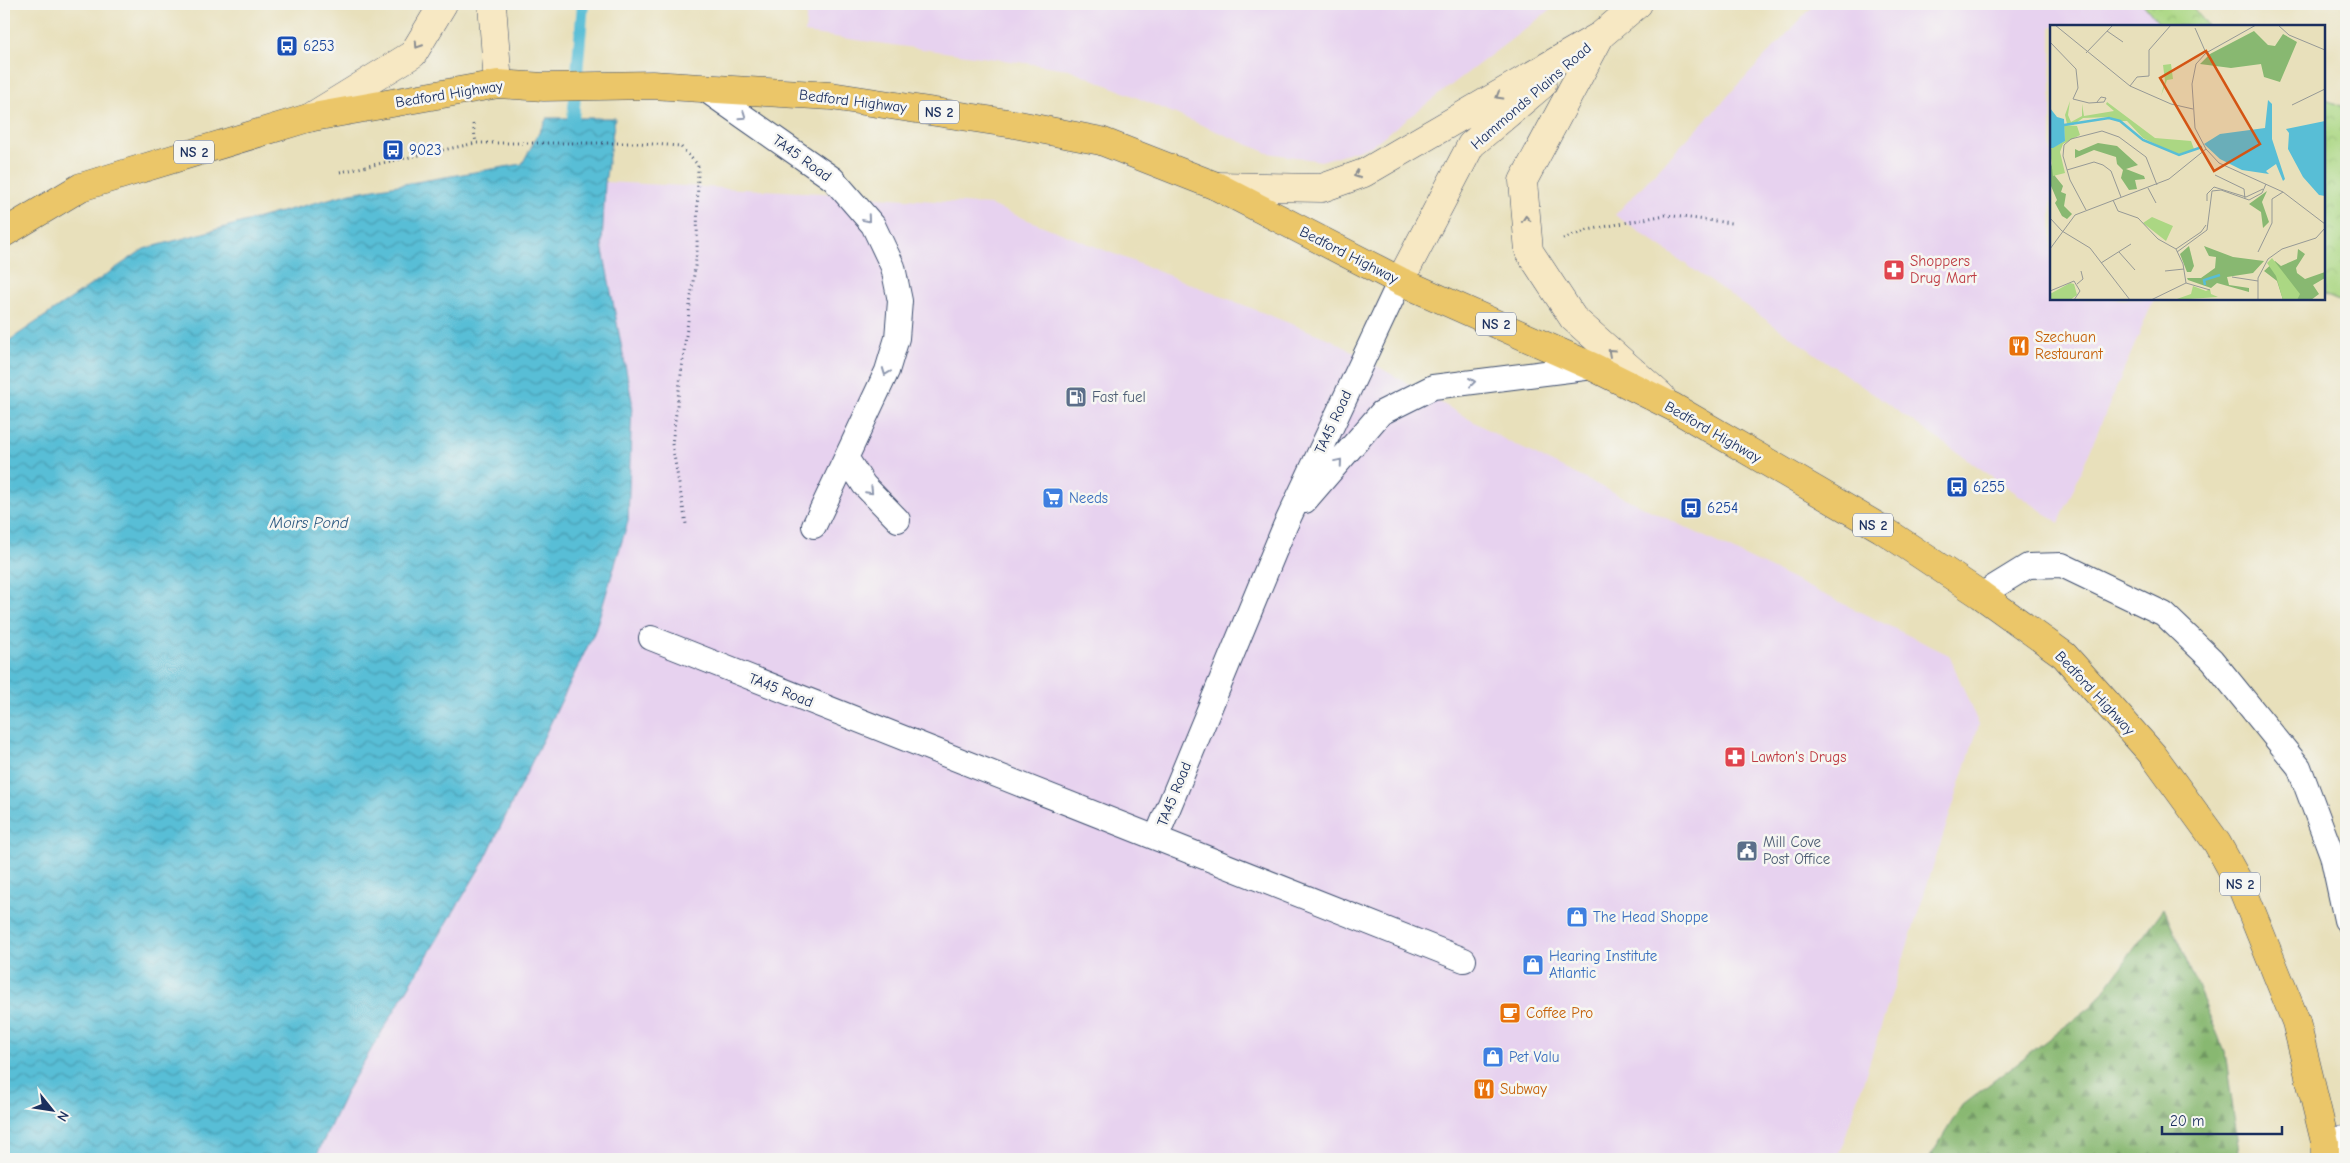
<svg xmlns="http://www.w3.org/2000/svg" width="2350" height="1163" font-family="'Comic Neue',sans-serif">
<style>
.built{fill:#e7d2ef}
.forest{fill:url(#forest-firs);stroke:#527468}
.park{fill:url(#park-crowns);stroke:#638370}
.water{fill:url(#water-waves);stroke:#3a769a}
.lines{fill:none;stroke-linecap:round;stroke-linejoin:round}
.stream{stroke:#58bed6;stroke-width:12}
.lane-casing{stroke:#3a4a6c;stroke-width:26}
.street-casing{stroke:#3a4a6c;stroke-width:29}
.secondary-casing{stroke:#3a4a6c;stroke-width:29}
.primary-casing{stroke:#3a4a6c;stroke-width:29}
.path{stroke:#3a4a6c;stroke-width:3;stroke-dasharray:1 4;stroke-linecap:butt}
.lane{stroke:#fff;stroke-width:24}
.street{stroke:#fff;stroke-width:28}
.secondary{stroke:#f7e8c3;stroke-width:28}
.primary{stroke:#ebc669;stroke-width:28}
.oneway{stroke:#898c90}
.oneway2{stroke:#8d97ae}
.labels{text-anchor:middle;stroke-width:5;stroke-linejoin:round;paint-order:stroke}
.shield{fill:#f6f6f2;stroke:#5d6b8a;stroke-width:1}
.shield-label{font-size:14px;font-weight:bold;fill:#1b2f5e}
.transit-label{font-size:15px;fill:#164399;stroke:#f6f6f2;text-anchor:start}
.street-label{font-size:15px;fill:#1b2f5e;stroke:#f6f6f2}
.health-label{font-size:15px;fill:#be3a42;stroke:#f6f6f2;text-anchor:start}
.food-label{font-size:15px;fill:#c56008;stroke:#f6f6f2;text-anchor:start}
.service-label{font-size:15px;fill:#4e5e75;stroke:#f6f6f2;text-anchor:start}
.shop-label{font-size:15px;fill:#366cbe;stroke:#f6f6f2;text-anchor:start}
.water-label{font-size:16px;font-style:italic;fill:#2d5a82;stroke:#f6f6f2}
.inset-river{fill:none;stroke:#58bed6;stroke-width:2.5}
.inset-road{fill:none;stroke:#969996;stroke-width:1}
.view{fill:#d45514;fill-opacity:0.15;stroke:#d45514;stroke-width:2.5}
.inset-edge{fill:none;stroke:#1b2f5e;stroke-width:2.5}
</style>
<defs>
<pattern id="forest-firs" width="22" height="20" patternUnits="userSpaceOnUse" patternTransform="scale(1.25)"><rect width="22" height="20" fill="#88b871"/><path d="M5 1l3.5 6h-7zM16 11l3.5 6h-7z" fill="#6e9660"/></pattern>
<pattern id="park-crowns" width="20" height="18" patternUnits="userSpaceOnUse" patternTransform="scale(1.25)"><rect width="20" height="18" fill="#abd783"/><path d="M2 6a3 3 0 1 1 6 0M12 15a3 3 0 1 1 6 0" fill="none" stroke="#93b974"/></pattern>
<pattern id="water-waves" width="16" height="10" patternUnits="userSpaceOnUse" patternTransform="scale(1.25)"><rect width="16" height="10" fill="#58bed6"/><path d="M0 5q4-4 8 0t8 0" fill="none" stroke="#489bb1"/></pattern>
</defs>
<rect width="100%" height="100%" fill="#f6f6f2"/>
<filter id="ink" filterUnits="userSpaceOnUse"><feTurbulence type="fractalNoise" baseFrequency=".02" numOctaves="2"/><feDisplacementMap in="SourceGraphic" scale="10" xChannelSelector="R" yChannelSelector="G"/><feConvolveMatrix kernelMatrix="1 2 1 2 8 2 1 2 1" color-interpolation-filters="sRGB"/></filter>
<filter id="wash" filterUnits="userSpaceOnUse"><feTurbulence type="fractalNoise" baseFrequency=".0096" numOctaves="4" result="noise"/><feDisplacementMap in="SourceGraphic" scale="20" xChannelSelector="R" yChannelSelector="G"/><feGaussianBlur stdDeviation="1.12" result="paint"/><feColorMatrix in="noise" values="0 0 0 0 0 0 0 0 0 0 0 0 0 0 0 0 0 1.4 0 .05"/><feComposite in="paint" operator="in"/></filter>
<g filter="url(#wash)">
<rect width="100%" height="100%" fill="#e8e0bb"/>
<!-- built -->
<path class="built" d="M807,4H1558L1371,146L1321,161L1268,153L1069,69L805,33Z
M1815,4H2143L2161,26H2051V299H2154L2059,523L1615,215Z
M605,182L822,193L990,205L1332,340L1509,442L1949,655L1979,725L1843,1144L1836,1159H315L347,1090L632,401L602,245Z"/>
<!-- forest -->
<path class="forest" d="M2164,908L2225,1052L2240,1159H1929L1962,1105L2093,1005Z"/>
<!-- park -->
<path class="park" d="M2143,4H2190L2208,26H2161Z
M2324,99L2346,108V304L2324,295Z"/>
<!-- water -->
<path class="water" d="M547,118H615L605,182L602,245L632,401L628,521L595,631L484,861L347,1090L315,1159H4V344L144,249L351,193L522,164Z"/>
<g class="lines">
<!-- stream -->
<path class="stream" d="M573,119L583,4"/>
</g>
</g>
<g filter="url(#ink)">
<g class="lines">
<!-- lane casing -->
<g class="lane-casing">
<path id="lane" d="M703,88L833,179L873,225L893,267L900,301L897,338L887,371L814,526
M847,459L864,485L898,520
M1305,501L1381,413L1433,387L1593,367
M1981,595L2028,566L2062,565L2164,614L2212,660L2299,767L2332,855L2346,920
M651,638L1464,960
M1156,838L1285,526L1400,281"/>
</g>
<!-- street casing -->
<g class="street-casing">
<path id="street" d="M2325,1142L2346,1140"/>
</g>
<!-- secondary casing -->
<g class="secondary-casing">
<path id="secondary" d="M492,4L498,84
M1601,35L1523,181L1529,251L1573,318L1661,396
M1588,46L1638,4
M309,118L413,54L443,4
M1216,186L1322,188L1364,173L1601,35
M1400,281L1471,145L1542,85"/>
</g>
<!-- primary casing -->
<g class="primary-casing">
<path id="primary" d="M4,233L81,187L308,118L498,84L544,87L652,85L831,96L1014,124L1101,141L1216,186L1400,281L1593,367L1673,407L1882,529L1981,595L2064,655L2153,755L2217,843L2242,888L2296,1022L2325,1142V1159"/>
</g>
<!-- path -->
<path class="path" d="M473,124L476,143
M340,172L476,143H640L680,146L698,165L697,251L672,444L686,524
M1563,239L1588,230L1665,215L1731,223"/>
<!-- lane -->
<use href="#lane" class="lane"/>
<!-- street -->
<use href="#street" class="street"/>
<!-- secondary -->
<use href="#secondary" class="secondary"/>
<!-- primary -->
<use href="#primary" class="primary"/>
</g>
<!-- one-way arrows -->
<defs><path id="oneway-chevron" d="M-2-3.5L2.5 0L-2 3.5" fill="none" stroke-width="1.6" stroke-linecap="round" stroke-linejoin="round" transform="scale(1.25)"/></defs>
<g class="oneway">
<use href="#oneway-chevron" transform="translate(418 45) rotate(123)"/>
<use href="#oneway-chevron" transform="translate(1499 96) rotate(150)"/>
<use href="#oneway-chevron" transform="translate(1357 175) rotate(159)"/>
<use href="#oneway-chevron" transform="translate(1526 219) rotate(-95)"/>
<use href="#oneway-chevron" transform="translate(1611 352) rotate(-138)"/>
</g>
<g class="oneway2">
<use href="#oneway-chevron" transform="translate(743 116) rotate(35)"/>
<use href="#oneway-chevron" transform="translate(867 219) rotate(50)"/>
<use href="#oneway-chevron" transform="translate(886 372) rotate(111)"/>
<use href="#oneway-chevron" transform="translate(1472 382) rotate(-7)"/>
<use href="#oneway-chevron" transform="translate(1339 462) rotate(-50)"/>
<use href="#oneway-chevron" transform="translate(870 491) rotate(46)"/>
</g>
</g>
<!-- icons -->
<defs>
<g id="bus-square" transform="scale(1.125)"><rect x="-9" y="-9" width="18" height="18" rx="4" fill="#1a4fb4" stroke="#f6f6f2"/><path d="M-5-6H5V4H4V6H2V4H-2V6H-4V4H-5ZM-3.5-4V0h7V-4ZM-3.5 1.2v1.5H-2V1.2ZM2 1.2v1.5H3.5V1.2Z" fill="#fff"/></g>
<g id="pharmacy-square" transform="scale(1.125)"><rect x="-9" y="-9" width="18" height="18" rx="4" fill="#e0444e" stroke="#f6f6f2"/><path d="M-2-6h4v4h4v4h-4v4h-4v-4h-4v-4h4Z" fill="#fff"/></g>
<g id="restaurant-square" transform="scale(1.125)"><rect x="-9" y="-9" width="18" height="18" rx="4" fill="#e8710a" stroke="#f6f6f2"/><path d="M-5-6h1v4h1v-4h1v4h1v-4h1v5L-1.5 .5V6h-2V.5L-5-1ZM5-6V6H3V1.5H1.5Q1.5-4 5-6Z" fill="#fff"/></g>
<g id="fuel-square" transform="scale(1.125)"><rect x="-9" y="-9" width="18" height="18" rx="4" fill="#5c6f8a" stroke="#f6f6f2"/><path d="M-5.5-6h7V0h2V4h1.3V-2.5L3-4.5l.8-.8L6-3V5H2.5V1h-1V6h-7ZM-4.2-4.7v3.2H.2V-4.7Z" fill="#fff"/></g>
<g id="supermarket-square" transform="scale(1.125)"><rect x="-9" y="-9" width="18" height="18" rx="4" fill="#3f7fe0" stroke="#f6f6f2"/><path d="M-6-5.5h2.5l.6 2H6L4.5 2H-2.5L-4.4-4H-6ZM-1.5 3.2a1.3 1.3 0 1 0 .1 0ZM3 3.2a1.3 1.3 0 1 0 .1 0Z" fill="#fff"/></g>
<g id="civic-square" transform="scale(1.125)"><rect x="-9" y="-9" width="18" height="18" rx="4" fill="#5c6f8a" stroke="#f6f6f2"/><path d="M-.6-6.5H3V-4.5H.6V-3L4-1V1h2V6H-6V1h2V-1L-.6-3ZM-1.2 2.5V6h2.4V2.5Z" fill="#fff"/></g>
<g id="shop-square" transform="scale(1.125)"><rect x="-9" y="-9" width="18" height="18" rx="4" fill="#3f7fe0" stroke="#f6f6f2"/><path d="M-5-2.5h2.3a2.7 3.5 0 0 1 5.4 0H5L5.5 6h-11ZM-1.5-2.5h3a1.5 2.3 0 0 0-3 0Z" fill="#fff"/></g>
<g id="cafe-square" transform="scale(1.125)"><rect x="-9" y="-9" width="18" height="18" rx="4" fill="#e8710a" stroke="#f6f6f2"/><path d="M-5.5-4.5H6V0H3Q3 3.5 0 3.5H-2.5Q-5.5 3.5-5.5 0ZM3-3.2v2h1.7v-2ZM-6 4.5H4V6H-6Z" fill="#fff"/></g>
</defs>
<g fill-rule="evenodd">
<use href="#bus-square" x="287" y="46"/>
<use href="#bus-square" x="393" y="150"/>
<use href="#pharmacy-square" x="1894" y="270"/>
<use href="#restaurant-square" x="2019" y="346"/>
<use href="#fuel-square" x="1076" y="397"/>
<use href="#bus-square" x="1957" y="487"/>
<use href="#supermarket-square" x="1053" y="498"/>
<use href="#bus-square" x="1691" y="508"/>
<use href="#pharmacy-square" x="1735" y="757"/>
<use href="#civic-square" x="1747" y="851"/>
<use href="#shop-square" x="1577" y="917"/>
<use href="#shop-square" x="1533" y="965"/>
<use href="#cafe-square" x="1510" y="1013"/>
<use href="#shop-square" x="1493" y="1057"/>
<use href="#restaurant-square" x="1484" y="1089"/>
</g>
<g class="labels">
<!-- shield labels -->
<g class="shield">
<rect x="919" y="100.5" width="40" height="23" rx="4"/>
<rect x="174" y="140.5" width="40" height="23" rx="4"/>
<rect x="1476" y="312.5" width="40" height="23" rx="4"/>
<rect x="1853" y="513.5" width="40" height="23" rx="4"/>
<rect x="2220" y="872.5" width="40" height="23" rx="4"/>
</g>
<g class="shield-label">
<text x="939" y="117">NS 2</text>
<text x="194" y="157">NS 2</text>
<text x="1496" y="329">NS 2</text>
<text x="1873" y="530">NS 2</text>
<text x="2240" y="889">NS 2</text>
</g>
<!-- transit labels -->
<g class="transit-label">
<text x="303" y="51">6253</text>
<text x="409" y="155">9023</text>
<text x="1973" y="492">6255</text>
<text x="1707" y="513">6254</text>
</g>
<!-- street labels -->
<g class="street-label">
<text transform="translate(449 94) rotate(-9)" y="5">Bedford Highway</text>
<text transform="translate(1531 96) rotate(-41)" y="5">Hammonds Plains Road</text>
<text transform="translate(853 101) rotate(7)" y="5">Bedford Highway</text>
<text transform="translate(802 158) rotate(36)" y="5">TA45 Road</text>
<text transform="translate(1349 255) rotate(27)" y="5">Bedford Highway</text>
<text transform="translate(1333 422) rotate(-65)" y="5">TA45 Road</text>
<text transform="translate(1713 432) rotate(30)" y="5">Bedford Highway</text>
<text transform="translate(781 690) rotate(22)" y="5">TA45 Road</text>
<text transform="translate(2095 693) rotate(47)" y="5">Bedford Highway</text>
<text transform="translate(1174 794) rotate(-68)" y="5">TA45 Road</text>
</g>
<!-- health labels -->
<g class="health-label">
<text x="1910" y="266">Shoppers<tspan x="1910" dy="17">Drug Mart</tspan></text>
<text x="1751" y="762">Lawton's Drugs</text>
</g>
<!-- food labels -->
<g class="food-label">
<text x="2035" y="342">Szechuan<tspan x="2035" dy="17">Restaurant</tspan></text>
<text x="1526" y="1018">Coffee Pro</text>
<text x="1500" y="1094">Subway</text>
</g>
<!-- service labels -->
<g class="service-label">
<text x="1092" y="402">Fast fuel</text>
<text x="1763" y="847">Mill Cove<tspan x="1763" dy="17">Post Office</tspan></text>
</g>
<!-- shop labels -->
<g class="shop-label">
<text x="1069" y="503">Needs</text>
<text x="1593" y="922">The Head Shoppe</text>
<text x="1549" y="961">Hearing Institute<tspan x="1549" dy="17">Atlantic</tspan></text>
<text x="1509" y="1062">Pet Valu</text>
</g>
<!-- water labels -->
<g class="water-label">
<text x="309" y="528">Moirs Pond</text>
</g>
</g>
<!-- overview -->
<g transform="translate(2050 25)">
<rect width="275" height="275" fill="#e8e0bb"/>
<path d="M204,6L218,20L225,21L233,9L247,17L230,57L214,52L211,39L181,43L150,39L160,29ZM48,118L67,121L88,140L76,144L94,151L95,154L85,155L87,164L79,165L71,153L73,145L67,139L66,132L44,125L25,133V124L29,126ZM0,135L5,151L13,161L11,167L16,169L14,181L22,189L17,194L12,191L5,178L7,175L1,161ZM217,166L212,177L219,197L213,203L211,187L199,179ZM139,221L144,241L141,247H137L130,229ZM154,221L183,232L214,236L203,248L177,252L179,260L199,263V267L167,258L161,263L138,255L137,253H151L165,243L166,232L159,231ZM248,224L255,229L246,243L247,248L255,254L275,247V253L263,260L269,269L261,275H233L227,256L214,246L225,236L231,241L247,234Z" fill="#88b871"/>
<path d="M121,39L123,54L117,55L111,71L115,56L113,40ZM20,76L18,90L21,97L32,91V79L34,91L64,86L56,79L57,77L105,113L141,116L144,124L131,129L123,128L93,113L77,96H66L60,92L33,93L23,100L17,99L15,90ZM14,100L27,101L30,110L13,119L10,127L15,148L3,151L0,124L15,116ZM102,192L123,201L116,216L93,198ZM222,233L250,269L247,275H233L226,251L217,238ZM20,258L24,259L27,270L20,275H0V269ZM143,261L156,266L160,264L161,269L168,272L124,275L141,269Z" fill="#abd783"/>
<path d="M218,75L222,79V114L235,154L233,156L226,139L216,146L219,149L192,145L170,134L154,119L170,109L215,103ZM0,83L7,92L14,94L15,116L3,123H0ZM275,96V171L269,170L253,152L238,124L239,108L236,104Z" fill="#58bed6"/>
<path class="inset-river" d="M14,100L59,93L70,96L93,115L129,130L152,122M155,260L154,255L170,250"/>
<path class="inset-road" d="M5,0L80,61L121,79L143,84M206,0L156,28L146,39L142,59L145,103L156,124L169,138L233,167L275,199M228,0L239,10L275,25M145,3L156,28M57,6L73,17M0,17L26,44L28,63L23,74L39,78L54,77L56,73L51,72L47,77M36,28L63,0M80,61L87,52L99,51V25L121,0M242,80L275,64M17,145L44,137L53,140L61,146L71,172M165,150L194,164L195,174M98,163L106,178M63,175L68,186L88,193L108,214L126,224L133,239L136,258M157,176V169L164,162L196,172L213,164M36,185L20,155L13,131L14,120L21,114L52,106L69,112L96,132L107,160M0,193L12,206L40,223L80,275M0,224L25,190L119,154L156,124M126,224L151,207L156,200M69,227L85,245M127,227L157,205L162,166L171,165L199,175L212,168L216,159M208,227L222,198V174L233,167M51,238L81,219M115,246L134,244M182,252L208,256M27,259L33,254L31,246M0,266L24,256L30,266L24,275M101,275L136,258L160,265M208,275V253L218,234L232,224L266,213L275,203"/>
<path class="view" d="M156,26L210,119L164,146L110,53Z"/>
<rect width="275" height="275" class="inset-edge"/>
</g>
<!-- margin -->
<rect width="2350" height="1163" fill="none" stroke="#f6f6f2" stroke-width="20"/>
<!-- north arrow -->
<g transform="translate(52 1110) rotate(120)" stroke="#f6f6f2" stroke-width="4" paint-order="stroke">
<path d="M0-4L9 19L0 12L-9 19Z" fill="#1b2f5e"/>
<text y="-8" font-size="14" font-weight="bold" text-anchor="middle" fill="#1b2f5e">N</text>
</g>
<!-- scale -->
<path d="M2162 1126v8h120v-8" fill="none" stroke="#1b2f5e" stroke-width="2.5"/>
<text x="2170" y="1126" font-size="15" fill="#1b2f5e" stroke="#f6f6f2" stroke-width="4" paint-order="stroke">20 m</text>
</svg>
